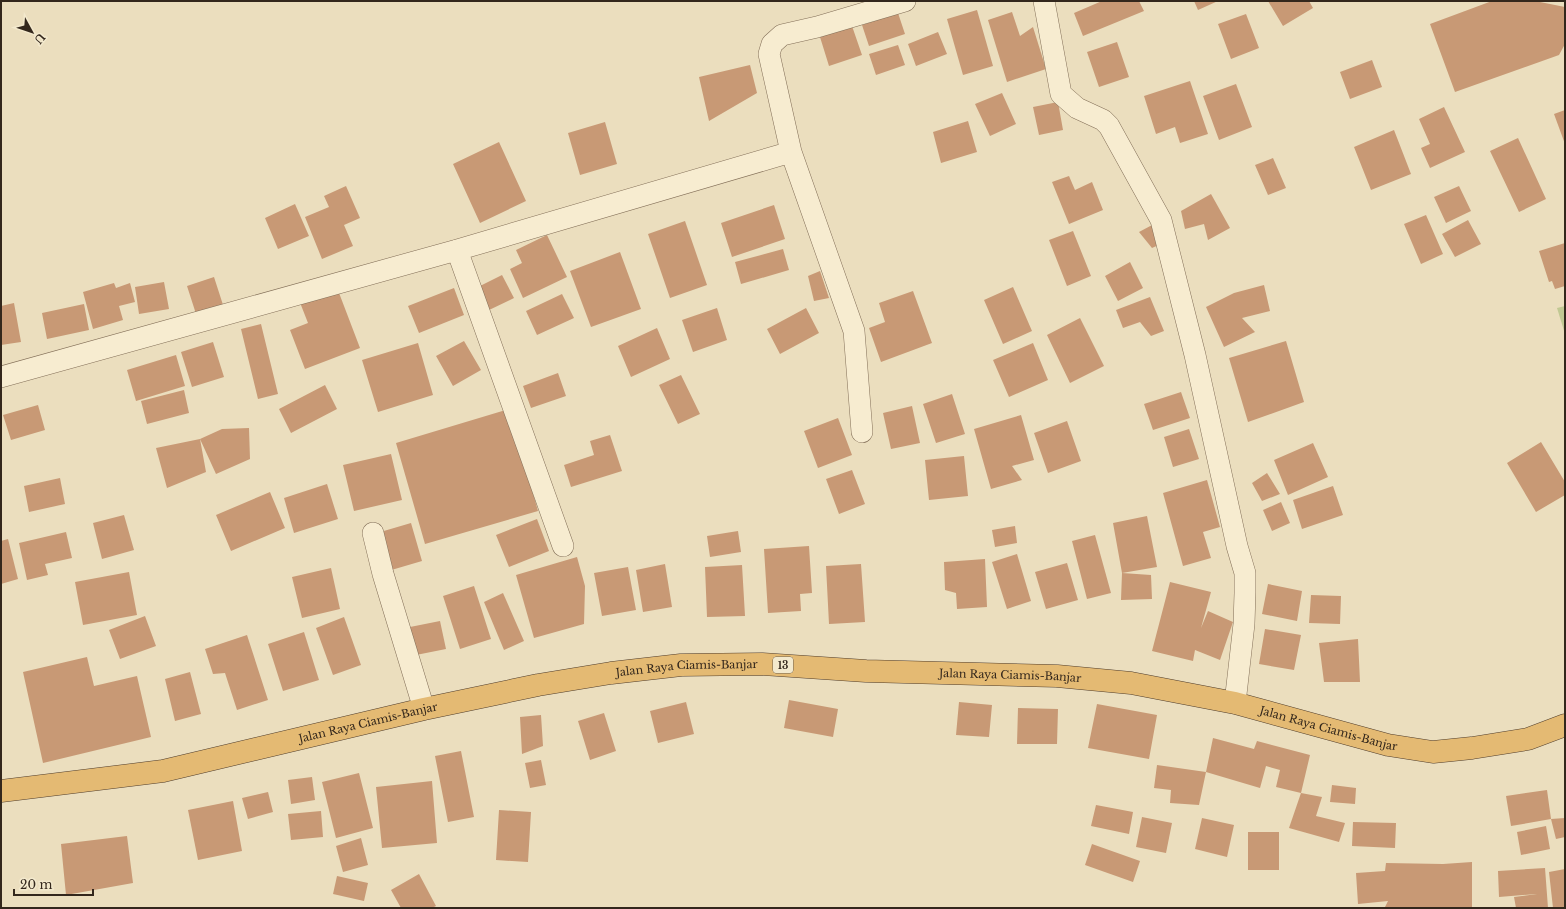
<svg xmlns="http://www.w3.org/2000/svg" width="1566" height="909" font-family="'Libre Baskerville',serif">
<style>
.green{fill:#c1c893}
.building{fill:#c89975}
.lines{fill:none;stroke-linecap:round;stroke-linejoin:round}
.minor-casing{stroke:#836f58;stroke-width:22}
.trunk-casing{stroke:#503d2c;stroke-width:23}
.minor{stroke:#f7ecd0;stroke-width:21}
.trunk{stroke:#e4ba73;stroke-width:22}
.labels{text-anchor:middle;stroke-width:3.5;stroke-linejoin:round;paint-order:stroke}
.shield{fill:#f3e9cd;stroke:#6d6151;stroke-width:1}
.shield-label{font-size:10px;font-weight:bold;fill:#33271c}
.street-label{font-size:11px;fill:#33271c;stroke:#f3e9cd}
</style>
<rect width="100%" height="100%" fill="#ebdebe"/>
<!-- green -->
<path class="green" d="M1565,306V334L1557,308Z"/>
<!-- building -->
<path class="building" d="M1102,1H1139L1144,11L1083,36L1074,13Z
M1194,1H1218L1198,10Z
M1268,1H1309L1313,8L1283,26Z
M1492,1H1535L1565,7V44L1559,55L1455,92L1430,24Z
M977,10L993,66L963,75L947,19Z
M1012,12L1020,36L1033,27L1046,69L1007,82L988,20Z
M898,13L905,34L869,46L862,25Z
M1246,14L1259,48L1231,59L1218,24Z
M852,26L862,55L829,66L820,37Z
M938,32L947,54L916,66L908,44Z
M1117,42L1129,77L1099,87L1087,52Z
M898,45L905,65L876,75L869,54Z
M1372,60L1382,87L1350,99L1340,72Z
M750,65L757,93L709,121L699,77Z
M1190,81L1208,134L1180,143L1175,127L1156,134L1144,96Z
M1236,84L1252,127L1219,140L1203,96Z
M1002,93L1016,124L990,136L975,104Z
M1058,102L1063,130L1039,135L1033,107Z
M1444,107L1465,152L1430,168L1421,148L1430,144L1419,119Z
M1565,110V144L1554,114Z
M968,121L977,152L941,163L933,132Z
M605,122L617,164L580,175L568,133Z
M1394,130L1411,174L1371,190L1354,147Z
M1518,138L1546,199L1519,212L1490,151Z
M499,142L526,201L480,223L453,164Z
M1273,158L1286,188L1268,195L1255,165Z
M1069,176L1075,190L1092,182L1103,210L1069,224L1052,182Z
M346,186L360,218L344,225L353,246L322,259L305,217L329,207L324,196Z
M1459,186L1471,211L1446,223L1434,197Z
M1211,194L1230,228L1208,240L1204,224L1185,229L1181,211Z
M295,204L309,236L278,249L265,218Z
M774,205L785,239L732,257L721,223Z
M1426,215L1443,254L1421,264L1404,224Z
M1468,220L1481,244L1455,257L1442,234Z
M685,221L707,285L670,298L648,234Z
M1154,224L1163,243L1152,248L1139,232Z
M1073,231L1091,276L1067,286L1049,240Z
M547,235L567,277L523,298L510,269L522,263L516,250Z
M1565,243V286L1555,289L1552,281L1549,282L1539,251Z
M783,249L789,270L741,284L735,262Z
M620,252L641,309L591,327L570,271Z
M1130,262L1143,288L1118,301L1105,276Z
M820,271L829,298L814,301L808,276Z
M502,275L514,298L487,311L476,288Z
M214,277L224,308L197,317L187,286Z
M164,282L169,309L139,314L135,287Z
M114,283L116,288L130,283L135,302L119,306L123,320L93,329L83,292Z
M336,285L360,348L305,369L290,330L308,323L299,300Z
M1264,285L1270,311L1242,318L1255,332L1224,347L1206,307L1234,293Z
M1013,287L1032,331L1003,344L984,300Z
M454,288L464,315L419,333L408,306Z
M913,291L932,343L881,362L869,328L885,322L879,303Z
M562,294L574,318L537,335L526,311Z
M1150,297L1164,331L1151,336L1140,322L1123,328L1116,310Z
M14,303L21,342L1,345V306Z
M84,304L89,330L47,339L42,313Z
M717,308L727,340L693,352L682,320Z
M806,308L819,333L780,354L767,329Z
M1080,318L1104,366L1070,383L1047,335Z
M261,324L278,394L258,399L241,329Z
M657,328L670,359L631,377L618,346Z
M464,341L481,370L453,386L436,356Z
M1286,341L1304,402L1248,422L1229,358Z
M213,342L224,377L192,387L181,352Z
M418,343L433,395L378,412L362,360Z
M1033,343L1048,380L1009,397L993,360Z
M176,355L185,386L136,401L127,370Z
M558,373L566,396L531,408L523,386Z
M681,375L700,414L678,424L659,385Z
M325,385L337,409L291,433L279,409Z
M184,390L189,413L147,424L141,401Z
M1181,392L1190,418L1153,430L1144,404Z
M952,394L965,434L936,443L923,404Z
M38,405L45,430L11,440L3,415Z
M912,406L920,443L891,449L883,413Z
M509,409L538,511L425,544L396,443Z
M1021,415L1034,460L1012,466L1022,480L991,489L974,429Z
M838,418L852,455L818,468L804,431Z
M1067,421L1081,461L1048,473L1034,433Z
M249,428L250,459L216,474L200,439L222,429Z
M1189,429L1199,459L1173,467L1164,437Z
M610,435L622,471L571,487L564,465L594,455L590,441Z
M200,439L206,472L167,488L156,448Z
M1541,442L1565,482V495L1536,512L1507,463Z
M1313,443L1328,477L1288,495L1274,460Z
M391,454L402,500L354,511L343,465Z
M964,456L968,496L929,500L925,460Z
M852,470L865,504L839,514L826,479Z
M1267,473L1280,494L1262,501L1252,483Z
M60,478L65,504L29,512L24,486Z
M1207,480L1220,527L1203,532L1211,558L1183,566L1163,493Z
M327,484L338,519L294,533L284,498Z
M1333,486L1343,515L1302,529L1293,500Z
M270,492L285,528L231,551L216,515Z
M1281,502L1290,523L1272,531L1263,510Z
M124,515L134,550L102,559L93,523Z
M1147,516L1157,567L1122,573L1113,523Z
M537,519L549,551L509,567L496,535Z
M411,523L422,561L388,571L377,533Z
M1015,526L1017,543L995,547L992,530Z
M738,531L741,552L710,557L707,536Z
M66,532L72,558L45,564L48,575L27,580L19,543Z
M1095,535L1111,593L1087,599L1072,541Z
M8,539L18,579L1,584V541Z
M809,546L812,593L800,594L801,611L768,613L764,549Z
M1017,554L1031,601L1007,609L992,562Z
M577,557L585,586L584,624L534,638L516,575Z
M985,559L987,607L957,609L956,593L945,590L944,562Z
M1067,563L1078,600L1046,609L1035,572Z
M665,564L672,607L643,612L636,570Z
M861,564L865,622L829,624L826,566Z
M742,565L745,616L707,617L705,567Z
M628,567L636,610L602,616L594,573Z
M331,568L340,609L302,618L292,577Z
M129,572L137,615L83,625L75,582Z
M1122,573L1151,575L1152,599L1121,600Z
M1170,582L1211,592L1201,628L1208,611L1233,622L1220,660L1195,650L1193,661L1152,651Z
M1268,584L1302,591L1297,621L1262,614Z
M474,586L491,639L460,649L443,596Z
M503,593L524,641L504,650L484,602Z
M1311,595L1341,596L1340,624L1309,623Z
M145,616L156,646L120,659L109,630Z
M344,617L361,665L333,675L316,628Z
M440,621L446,649L411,656L405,628Z
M1265,629L1301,635L1294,670L1259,664Z
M304,632L319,680L283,691L268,644Z
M247,635L268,700L237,710L225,673L213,674L205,649Z
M1358,639L1360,682H1324L1319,643Z
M87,657L94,686L137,676L151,737L43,763L23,672Z
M190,672L201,714L175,721L165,679Z
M789,700L838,709L833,737L784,728Z
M686,702L694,734L658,743L650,711Z
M959,702L992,705L989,737L956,735Z
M1097,704L1157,715L1149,759L1088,748Z
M1018,708L1058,709L1057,744H1017Z
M604,713L616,751L590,760L578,721Z
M541,715L543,746L522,754L520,717Z
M1213,738L1254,749L1257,741L1310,755L1301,793L1276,787L1280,770L1266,766L1260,788L1206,772Z
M461,751L474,817L448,822L435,756Z
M541,760L546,785L530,788L525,763Z
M1157,765L1206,772L1199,805L1170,803L1171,790L1154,788Z
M359,773L373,828L336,838L322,782Z
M312,777L315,800L291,804L288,780Z
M432,781L437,843L382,848L376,787Z
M1332,785L1356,788L1355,804L1330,802Z
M1547,790L1551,819L1511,826L1506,796Z
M268,792L273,812L248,819L242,798Z
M1301,793L1322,797L1316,816L1345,823L1339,842L1289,828Z
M233,801L242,851L198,860L188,810Z
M1096,805L1133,812L1129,834L1091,826Z
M499,810L531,812L528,862L496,860Z
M321,811L323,837L291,840L288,814Z
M1142,817L1172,823L1166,853L1136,847Z
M1202,818L1234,825L1227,857L1195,849Z
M1565,818V837L1556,839L1551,819Z
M1353,822L1396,823L1395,848L1352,846Z
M1546,826L1550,849L1521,855L1517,832Z
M1248,832H1279V870H1248Z
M127,836L133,883L66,895L61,844Z
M361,838L368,865L343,872L336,846Z
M1092,844L1140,861L1133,882L1085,865Z
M1472,862V908L1385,907L1388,901L1358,904L1356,873L1385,871L1386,863L1443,864Z
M1545,868L1548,908H1516L1514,897L1537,894L1499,897L1498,871Z
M1565,869V908H1553L1549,872Z
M419,874L436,906L432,908H401L391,890Z
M337,876L368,883L364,901L333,894Z"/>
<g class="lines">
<!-- minor casing -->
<g class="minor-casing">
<path id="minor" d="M1044,1L1061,94L1077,108L1103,120L1109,126L1161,220L1195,355L1237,546L1245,573V593L1244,624L1235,703
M791,152L854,331L862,432
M457,250L563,546
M1,377L457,250L791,152L769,54L772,44L782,35L817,27L905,1
M373,533L383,574L424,709"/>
</g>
<!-- trunk casing -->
<g class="trunk-casing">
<g id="trunk">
<path id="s1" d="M1,791L163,771L424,709L538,685L611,673L681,665L762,664L866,671L1057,676L1131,683L1235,703L1388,745L1433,752L1472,748L1528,739L1565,725"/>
</g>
</g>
<!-- minor -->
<use href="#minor" class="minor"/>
<!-- trunk -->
<use href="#trunk" class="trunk"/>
</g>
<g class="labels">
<!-- shield labels -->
<rect class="shield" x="773" y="657" width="20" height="16" rx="3"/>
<g class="shield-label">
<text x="783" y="669">13</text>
</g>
<!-- street labels -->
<g class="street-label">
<text dy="4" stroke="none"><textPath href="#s1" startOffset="698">Jalan Raya Ciamis-Banjar</textPath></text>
<text dy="4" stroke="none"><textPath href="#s1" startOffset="1022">Jalan Raya Ciamis-Banjar</textPath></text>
<text dy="4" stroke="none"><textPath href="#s1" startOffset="374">Jalan Raya Ciamis-Banjar</textPath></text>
<text dy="4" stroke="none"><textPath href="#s1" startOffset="1346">Jalan Raya Ciamis-Banjar</textPath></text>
</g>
</g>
<!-- border -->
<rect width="1566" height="909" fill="none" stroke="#33271c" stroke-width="4"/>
<!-- north arrow -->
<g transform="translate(32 32) rotate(130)" stroke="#f3e9cd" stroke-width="3" paint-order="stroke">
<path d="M0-3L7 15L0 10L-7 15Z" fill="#33271c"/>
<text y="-6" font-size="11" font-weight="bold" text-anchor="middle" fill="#33271c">U</text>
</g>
<!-- scale -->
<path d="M14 889v6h79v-6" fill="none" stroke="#33271c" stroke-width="2"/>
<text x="20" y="889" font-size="12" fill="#33271c" stroke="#f3e9cd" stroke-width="3" paint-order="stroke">20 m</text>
</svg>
